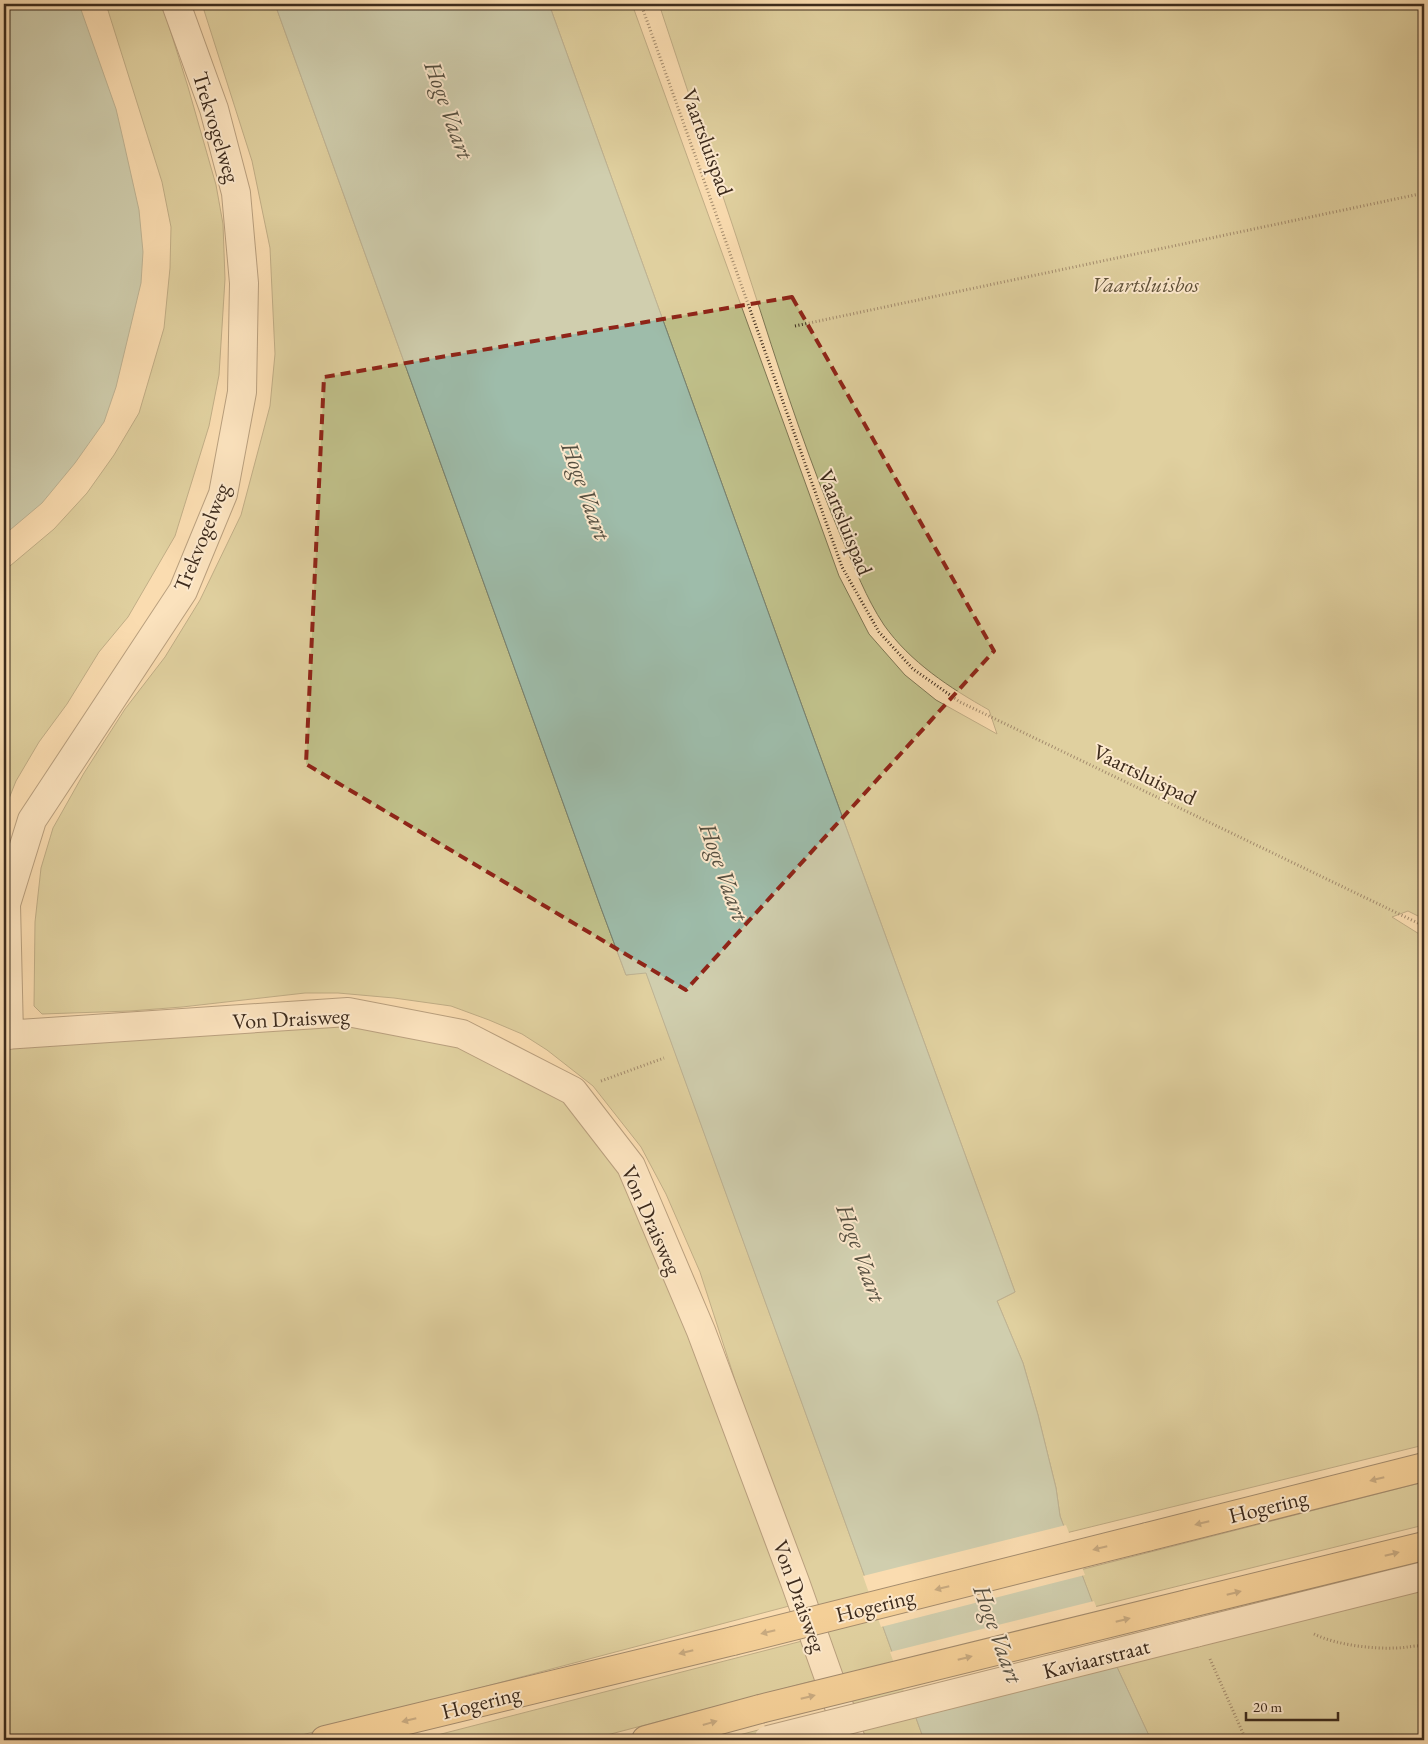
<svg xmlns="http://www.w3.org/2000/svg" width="1428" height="1744" font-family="'EB Garamond',serif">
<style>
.green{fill:#c0c08a;stroke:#7e7653}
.water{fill:#9ebcaa;stroke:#778271}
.pier{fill:#fadcb0}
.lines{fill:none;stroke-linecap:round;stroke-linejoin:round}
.minor-casing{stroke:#6c5741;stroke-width:30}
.trunk-casing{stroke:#3d2b1c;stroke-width:30}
.path{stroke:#3d2b1c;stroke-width:3;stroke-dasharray:1 2.5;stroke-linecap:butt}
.minor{stroke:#fce8cc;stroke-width:28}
.trunk{stroke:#edbe78;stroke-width:28}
.minor-bridge-casing{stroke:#6c5741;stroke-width:30;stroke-linecap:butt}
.trunk-bridge-casing{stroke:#3d2b1c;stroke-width:30;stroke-linecap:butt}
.minor-bridge{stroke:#fce8cc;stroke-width:28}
.trunk-bridge{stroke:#edbe78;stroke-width:28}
.oneway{fill:#8c6d45}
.marked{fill:none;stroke:#8f2418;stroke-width:4;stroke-dasharray:10 6;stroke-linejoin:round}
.labels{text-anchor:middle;stroke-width:4;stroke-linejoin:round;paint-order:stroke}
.street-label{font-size:22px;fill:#3d2b1c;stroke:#fce8cc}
.park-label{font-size:22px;font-style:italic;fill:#5e5038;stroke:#fce8cc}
.water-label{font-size:24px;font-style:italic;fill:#554f40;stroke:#fce8cc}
</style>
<rect width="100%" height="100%" fill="#fadcb0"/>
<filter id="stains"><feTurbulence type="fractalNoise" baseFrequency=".004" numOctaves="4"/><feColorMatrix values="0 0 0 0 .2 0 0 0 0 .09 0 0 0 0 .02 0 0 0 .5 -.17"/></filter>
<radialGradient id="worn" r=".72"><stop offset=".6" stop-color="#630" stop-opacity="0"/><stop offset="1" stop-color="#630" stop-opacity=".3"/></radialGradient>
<!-- green -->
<path class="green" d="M106,4H162L188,87L216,185L223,224L225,279L219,375L209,426L175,536L128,617L99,652L67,704L39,742L16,781L4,811V571L54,529L87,493L114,455L139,413L164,328L170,268L171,227L162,182Z
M202,4H275L601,908L626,975L646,972L924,1740H859L778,1513L700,1272L666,1194L641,1147L593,1086L547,1050L522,1034L489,1020L451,1006L394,998L338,993H305L182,1007L130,1011L42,1014L34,1006L35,922L41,868L53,828L84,773L125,709L165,657L200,600L241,515L270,406L275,354L270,248L252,161Z
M549,4H632L839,576L869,634L905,675L936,700L997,734L989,710C950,688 910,662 884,625C866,598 855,568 842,539C811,466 786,391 762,316C729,212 693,108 659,4H1424V919L1408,911L1392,917L1424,937V1445L1066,1533L1060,1516L1056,1488L1038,1415L1023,1363L997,1301L1015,1292L806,717Z
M416,1022L549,1087L604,1139L632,1186L793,1605L283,1740H4V1042Z
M1424,1482V1525L1094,1607L1080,1570Z
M1424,1587V1740H1151L1116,1665Z
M806,1640L820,1679L588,1740H418Z
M766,1728L745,1740H720Z"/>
<!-- water -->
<path class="water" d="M4,4H79L116,109L123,139L139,210L143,252L141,283L116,387L104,422L75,463L42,503L4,535Z
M275,4H549L806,717L1015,1292L997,1301L1023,1363L1038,1415L1056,1488L1060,1516L1116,1665L1151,1740H924L646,973L626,975L601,908Z"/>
<!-- pier -->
<path class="pier" d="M1066,1525L1085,1575L881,1627L863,1576Z
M1094,1601L1118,1662L912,1714L890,1652Z"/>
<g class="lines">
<!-- minor casing -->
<g class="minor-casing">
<path id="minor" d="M4,1035L348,1012L462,1034L573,1091L631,1166L701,1331L795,1582L851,1740
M9,1035L6,904L32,820L183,591L223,494L242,392L244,283L236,193L214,109L176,4
M1195,1633L1424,1576"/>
</g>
<!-- trunk casing -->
<g class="trunk-casing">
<path id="trunk" d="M1147,1537L1424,1467
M1187,1604L1424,1546
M325,1740L733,1641
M646,1740L760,1709"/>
</g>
<!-- path -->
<path class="path" d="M641,4L842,567L879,632L913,669L960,702L1424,926
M795,326L1424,193
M601,1081L664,1058
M1314,1634C1336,1645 1372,1649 1396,1648C1406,1648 1415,1645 1424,1646
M1210,1659L1246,1740"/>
<!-- minor -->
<use href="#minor" class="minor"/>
<!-- trunk -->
<use href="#trunk" class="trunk"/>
<!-- minor-bridge casing -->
<g class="minor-bridge-casing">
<path id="minor-bridge" d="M768,1740L1195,1633"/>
</g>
<!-- trunk-bridge casing -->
<g class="trunk-bridge-casing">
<path id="trunk-bridge" d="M733,1641L1147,1537
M760,1709L1187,1604"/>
</g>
<!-- minor-bridge -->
<use href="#minor-bridge" class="minor-bridge"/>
<!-- trunk-bridge -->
<use href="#trunk-bridge" class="trunk-bridge"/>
</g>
<!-- one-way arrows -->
<defs><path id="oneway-solid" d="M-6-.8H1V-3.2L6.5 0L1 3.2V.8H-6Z" transform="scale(1.25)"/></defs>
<g class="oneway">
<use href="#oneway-solid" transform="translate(1377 1479) rotate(166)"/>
<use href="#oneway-solid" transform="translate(1202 1523) rotate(166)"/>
<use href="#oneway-solid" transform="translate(1100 1548) rotate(166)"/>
<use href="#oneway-solid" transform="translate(1392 1554) rotate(-14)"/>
<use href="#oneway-solid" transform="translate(942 1588) rotate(166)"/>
<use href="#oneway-solid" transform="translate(1234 1593) rotate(-14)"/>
<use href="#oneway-solid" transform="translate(1123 1620) rotate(-14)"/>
<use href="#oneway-solid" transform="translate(768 1632) rotate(166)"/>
<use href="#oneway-solid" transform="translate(686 1652) rotate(166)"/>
<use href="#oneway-solid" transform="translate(965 1658) rotate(-14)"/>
<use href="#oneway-solid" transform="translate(808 1697) rotate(-14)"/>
<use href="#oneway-solid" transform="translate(409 1720) rotate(166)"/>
<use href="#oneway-solid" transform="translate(710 1723) rotate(-16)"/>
</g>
<!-- marked area -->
<path d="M0 0H1428V1744H0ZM792,297L994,651L686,990L306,764L324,377Z" fill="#fadcb0" fill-opacity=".55" fill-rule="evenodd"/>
<path class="marked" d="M792,297L994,651L686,990L306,764L324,377Z"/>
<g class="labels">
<!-- street labels -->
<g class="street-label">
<text transform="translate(217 127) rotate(73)" y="8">Trekvogelweg</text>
<text transform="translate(708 142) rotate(70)" y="8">Vaartsluispad</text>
<text transform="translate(846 522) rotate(68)" y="8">Vaartsluispad</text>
<text transform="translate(201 537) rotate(-68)" y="8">Trekvogelweg</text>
<text transform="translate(1145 774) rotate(26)" y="8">Vaartsluispad</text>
<text transform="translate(291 1018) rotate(-3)" y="8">Von Draisweg</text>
<text transform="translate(652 1220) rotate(66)" y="8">Von Draisweg</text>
<text transform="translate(1268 1506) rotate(-14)" y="8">Hogering</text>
<text transform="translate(800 1596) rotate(70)" y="8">Von Draisweg</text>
<text transform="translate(875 1605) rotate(-14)" y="8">Hogering</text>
<text transform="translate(1096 1658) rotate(-14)" y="8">Kaviaarstraat</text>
<text transform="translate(481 1702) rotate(-14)" y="8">Hogering</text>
</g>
<!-- park labels -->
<g class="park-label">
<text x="1145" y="292">Vaartsluisbos</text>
</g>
<!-- water labels -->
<g class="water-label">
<text transform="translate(449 110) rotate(70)" y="8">Hoge Vaart</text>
<text transform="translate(586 491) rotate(70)" y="8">Hoge Vaart</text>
<text transform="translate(724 872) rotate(70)" y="8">Hoge Vaart</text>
<text transform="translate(861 1253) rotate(70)" y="8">Hoge Vaart</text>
<text transform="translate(998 1634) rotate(70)" y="8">Hoge Vaart</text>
</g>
</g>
<!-- margin -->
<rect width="1428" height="1744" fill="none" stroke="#fadcb0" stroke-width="20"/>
<rect x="5" y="5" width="1418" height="1734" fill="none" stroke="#3d2b1c" stroke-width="2.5"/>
<rect x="10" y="10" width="1408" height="1724" fill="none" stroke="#3d2b1c"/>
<!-- scale -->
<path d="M1246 1712v8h92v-8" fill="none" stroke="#3d2b1c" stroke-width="2.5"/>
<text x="1253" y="1712" font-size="15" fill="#3d2b1c" stroke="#fce8cc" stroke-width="4" paint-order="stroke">20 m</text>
<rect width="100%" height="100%" filter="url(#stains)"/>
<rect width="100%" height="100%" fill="url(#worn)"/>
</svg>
